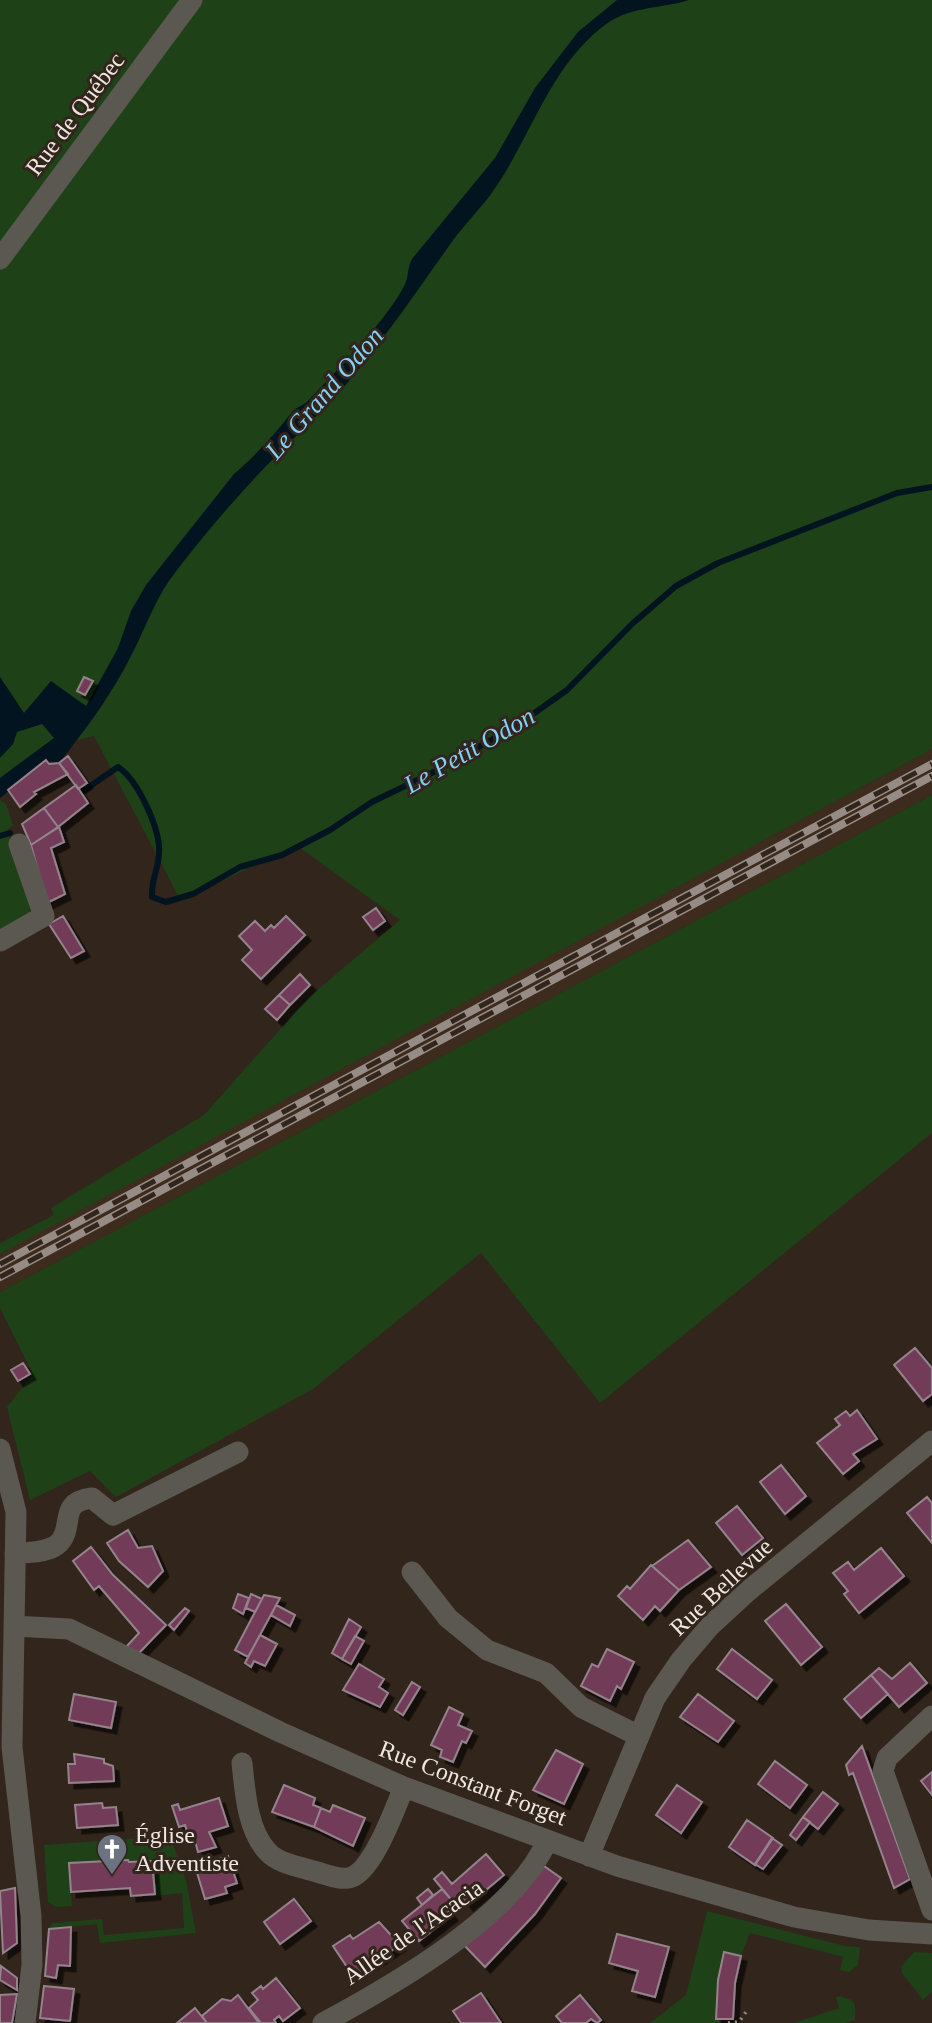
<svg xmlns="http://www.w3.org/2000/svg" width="932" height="2023" font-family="Georgia,serif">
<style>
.built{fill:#3d2b1e}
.green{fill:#1e4117}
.water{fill:#01141f}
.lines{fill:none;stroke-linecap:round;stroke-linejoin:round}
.stream{stroke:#01141f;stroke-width:6}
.building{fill:#723b59;stroke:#95838c;stroke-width:2;filter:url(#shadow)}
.path{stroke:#988d86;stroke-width:3.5;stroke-dasharray:2 5;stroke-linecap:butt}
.minor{stroke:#5a5851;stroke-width:21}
.rail-casing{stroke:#978c85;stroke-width:8}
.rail{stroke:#32251c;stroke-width:5;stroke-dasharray:16;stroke-linecap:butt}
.labels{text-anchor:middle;stroke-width:6;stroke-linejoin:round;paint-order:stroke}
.street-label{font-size:24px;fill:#f0e7e1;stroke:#32251c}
.poi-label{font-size:24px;fill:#f0e7e1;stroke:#32251c;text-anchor:start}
.water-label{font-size:26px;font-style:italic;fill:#84d0f7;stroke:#32251c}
</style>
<defs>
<filter id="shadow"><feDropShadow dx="5.5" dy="5.5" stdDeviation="0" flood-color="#0009"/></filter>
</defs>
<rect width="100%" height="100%" fill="#32251c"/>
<!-- built -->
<path class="built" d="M932,749V795L0,1292V1243L54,1215L51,1208L204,1115L259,1112Z"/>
<!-- green -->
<path class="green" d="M0,0H932V749L0,1254V1243L54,1215L51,1208L204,1115L308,998L400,920L296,845L181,901L94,736L59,744L0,789Z
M932,795V1133L600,1403L481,1253L313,1389L116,1497L90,1471L30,1500L7,1407L33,1374L0,1308V1292Z
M0,800L6,804L13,825L7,830L33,903L28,916L0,935Z
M170,1836L186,1880L196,1933L100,1943L97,1924L49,1929L52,1923L102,1919L104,1935L184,1928L182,1893L155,1896L152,1861L69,1863L72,1906L56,1907L48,1902L44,1845Z
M707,1911L845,1946L860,1947L858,1965L849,1972L840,1970L843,1957L750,1933L741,1956L724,1953L718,1980L716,2018L720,2019L719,2023H650L686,1995Z
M914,1952L932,1953V1992L923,2000L902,1973L901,1967Z
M840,1996L851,2000L855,2005V2020L846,2023H794L839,2008L836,1997Z"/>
<!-- water -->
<path class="water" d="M617,0H689C657,10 629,5 601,28C548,70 529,142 491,194C479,210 465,224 454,239C421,285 390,331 354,375C331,403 303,429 277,455C242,490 207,531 177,570C156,596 147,625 132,654C112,694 87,728 59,763L46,761L0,798V778L54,738L42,724L17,732L13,744L0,758V677L24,713L51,681L86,706L118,648L131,611L146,585L234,474C255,456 275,434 292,412C296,407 305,405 309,400C335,372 390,317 405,284C409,276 407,268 412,259L495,158L535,88L578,32Z"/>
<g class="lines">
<!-- stream -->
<path class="stream" d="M83,791L118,767C138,780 161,830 159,854C158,870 151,881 152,897L166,902L193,894L240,867L282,855L330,830L372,802L436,771L516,726L567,690L632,624L676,586L718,563L897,493L932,487
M0,836L10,833"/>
</g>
<!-- building -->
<path class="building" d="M84,677L93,681L85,695L77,691Z
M68,756L87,783L78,789L59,763Z
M46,760L49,764L59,763L68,774L34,792L36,794L20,807L8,790Z
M76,785L88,803L58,827L44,808Z
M44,808L58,827L31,845L22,824Z
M59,827L64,842L51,848L65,894L47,903L31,845Z
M376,908L385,921L373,930L363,917Z
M63,916L84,951L71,958L49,924Z
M286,916L305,935L261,979L242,960L252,950L239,936L255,921L265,931L271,925L274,928Z
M300,974L310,985L290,1005L279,995Z
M279,995L290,1005L277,1020L265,1009Z
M915,1348L932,1368V1394L923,1401L894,1365Z
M23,1363L30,1374L18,1381L11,1370Z
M857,1410L877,1439L853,1454L859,1461L843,1474L817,1443L840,1425L835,1419L846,1411L850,1416Z
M781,1465L806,1496L785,1514L760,1482Z
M927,1497L932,1503V1543L907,1513Z
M737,1506L763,1538L742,1555L716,1523Z
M128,1530L138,1548L152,1546L163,1571L148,1587L119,1561L107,1543Z
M688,1540L711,1567L679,1590L652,1566Z
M91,1547L113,1575L166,1625L137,1655L127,1646L139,1633L99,1586L94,1590L73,1561Z
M881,1548L904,1576L859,1613L844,1594L848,1591L833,1573L848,1562L854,1570Z
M651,1565L679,1590L660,1611L655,1606L643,1620L618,1596L627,1586L630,1589Z
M238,1594L249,1598L243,1614L233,1608Z
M251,1594L262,1599L255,1612L246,1608Z
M264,1595L280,1598L248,1657L235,1650Z
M786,1604L822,1647L801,1665L765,1621Z
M276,1605L295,1615L290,1626L271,1615Z
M185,1608L189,1611L174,1630L169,1625Z
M349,1619L361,1627L342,1659L332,1653Z
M260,1635L277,1644L265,1666L254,1661L251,1667L245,1663Z
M355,1636L364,1641L351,1664L342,1659Z
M607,1649L634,1662L621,1689L617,1686L610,1701L581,1686L592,1664L598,1667Z
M732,1649L772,1680L757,1699L717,1669Z
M910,1663L927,1683L899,1707L871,1675L879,1668L892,1679Z
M359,1664L384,1679L379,1687L388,1693L380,1707L343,1690Z
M871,1675L888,1694L861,1718L844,1699Z
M412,1682L420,1687L403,1715L395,1710Z
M74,1694L116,1702L111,1728L69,1720Z
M698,1694L734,1721L718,1742L680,1717Z
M449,1707L463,1714L458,1725L472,1731L466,1743L462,1741L453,1762L440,1757L442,1750L431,1745Z
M862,1746L910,1879L894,1888L853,1773L849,1775L846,1765Z
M556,1750L583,1764L564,1804L533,1790Z
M74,1754L104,1759V1763L113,1766L114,1781L69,1783L68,1764H75Z
M775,1761L807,1785L790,1808L758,1784Z
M932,1772V1795L921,1781Z
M284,1785L315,1798L313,1805L321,1808L314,1827L272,1812Z
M677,1785L702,1802L681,1833L656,1815Z
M823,1792L838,1804L818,1829L803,1817Z
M219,1798L228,1826L209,1832L216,1847L198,1852L194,1837L189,1838L185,1825L179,1827L172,1806L178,1804L180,1810Z
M102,1803L103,1808L116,1807L118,1825L77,1828L75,1805Z
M333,1805L365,1818L353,1846L314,1827L321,1808L330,1812Z
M803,1817L810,1822L796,1840L790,1835Z
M747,1820L773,1838L755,1865L729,1847Z
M772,1838L782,1845L763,1869L755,1864Z
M486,1854L504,1875L468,1905L461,1897L454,1903L434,1879L442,1872L452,1884Z
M228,1856L237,1883L225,1887L227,1893L205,1899L195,1866Z
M128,1860L129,1862L152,1861L155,1894L131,1896L130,1888L71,1892L69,1863Z
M544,1866L561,1878L535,1914L485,1967L463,1944Z
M15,1888L17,1943L3,1953L0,1891Z
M428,1889L433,1895L422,1905L417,1898Z
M442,1889L454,1903L447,1909L452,1915L419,1941L402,1921Z
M294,1899L311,1921L280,1944L264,1922Z
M379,1922L400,1945L353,1976L333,1946L350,1935L353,1939Z
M71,1927L70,1966L58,1965L56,1978L45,1976L49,1929Z
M617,1934L669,1947L655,1997L632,1991L638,1971L609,1963Z
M724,1952L741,1956L735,1983L733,2019H716L718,1980Z
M1,1966L17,1978V1990L0,1980Z
M276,1978L300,2008L283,2021L279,2016L274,2020L276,2023H261L249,2008L258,2000L252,1993L261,1986L263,1989Z
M44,1986L74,1989L70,2021L40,2018Z
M481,1993L501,2023H461L453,2011Z
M17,1994L12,2023H0V1995Z
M238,1995L259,2023H207L202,2016L222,1999L231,2001Z
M580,1995L601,2020L597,2023L591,2019L586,2023H562L556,2016Z
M195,2008L207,2023H177Z"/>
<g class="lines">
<!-- path -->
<path class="path" d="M728,2023L739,2022L748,2009"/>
<!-- minor -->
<path class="minor" d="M0,259L192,0
M0,941L44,916L19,844
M0,1449L16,1512L12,1747L31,1916L32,1965L25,2023
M15,1554C28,1552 49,1553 59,1543C75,1527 57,1502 92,1498L113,1515L238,1452
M412,1572L448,1618L487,1650L546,1673L581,1707L637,1735
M14,1626L69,1629L280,1732L404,1787L617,1866L794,1917L869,1930L932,1934
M932,1716L887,1758L883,1771L932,1910
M242,1763C245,1791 247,1829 267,1851C278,1864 301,1867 317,1872C328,1875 343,1882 354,1876C375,1865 395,1808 404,1787
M589,1856L655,1698L681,1660L710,1626L748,1591L932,1441
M323,2023C395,1984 513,1917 547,1841"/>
<!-- rail casing -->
<g class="rail-casing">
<path id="rail" d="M0,1264L932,764
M0,1277L932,776"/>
</g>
<!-- rail -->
<use href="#rail" class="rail"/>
</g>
<!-- icons -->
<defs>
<g id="church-pin" transform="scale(1.575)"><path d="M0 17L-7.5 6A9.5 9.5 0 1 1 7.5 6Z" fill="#6b7280" stroke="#32251c"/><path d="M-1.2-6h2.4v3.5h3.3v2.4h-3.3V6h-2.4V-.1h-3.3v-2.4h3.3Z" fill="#fff"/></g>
</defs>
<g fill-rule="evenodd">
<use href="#church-pin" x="112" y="1849"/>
</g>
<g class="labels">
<!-- street labels -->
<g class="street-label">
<text transform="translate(75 114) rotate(-53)" y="8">Rue de Québec</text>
<text transform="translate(721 1587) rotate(-43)" y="8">Rue Bellevue</text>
<text transform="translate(473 1783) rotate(21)" y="8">Rue Constant Forget</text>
<text transform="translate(413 1932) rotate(-35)" y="8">Allée de l'Acacia</text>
</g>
<!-- poi labels -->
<g class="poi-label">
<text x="135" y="1843">Église<tspan x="135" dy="28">Adventiste</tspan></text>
</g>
<!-- water labels -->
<g class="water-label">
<text transform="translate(324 393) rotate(-49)" y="9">Le Grand Odon</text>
<text transform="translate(469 750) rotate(-30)" y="9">Le Petit Odon</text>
</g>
</g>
</svg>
